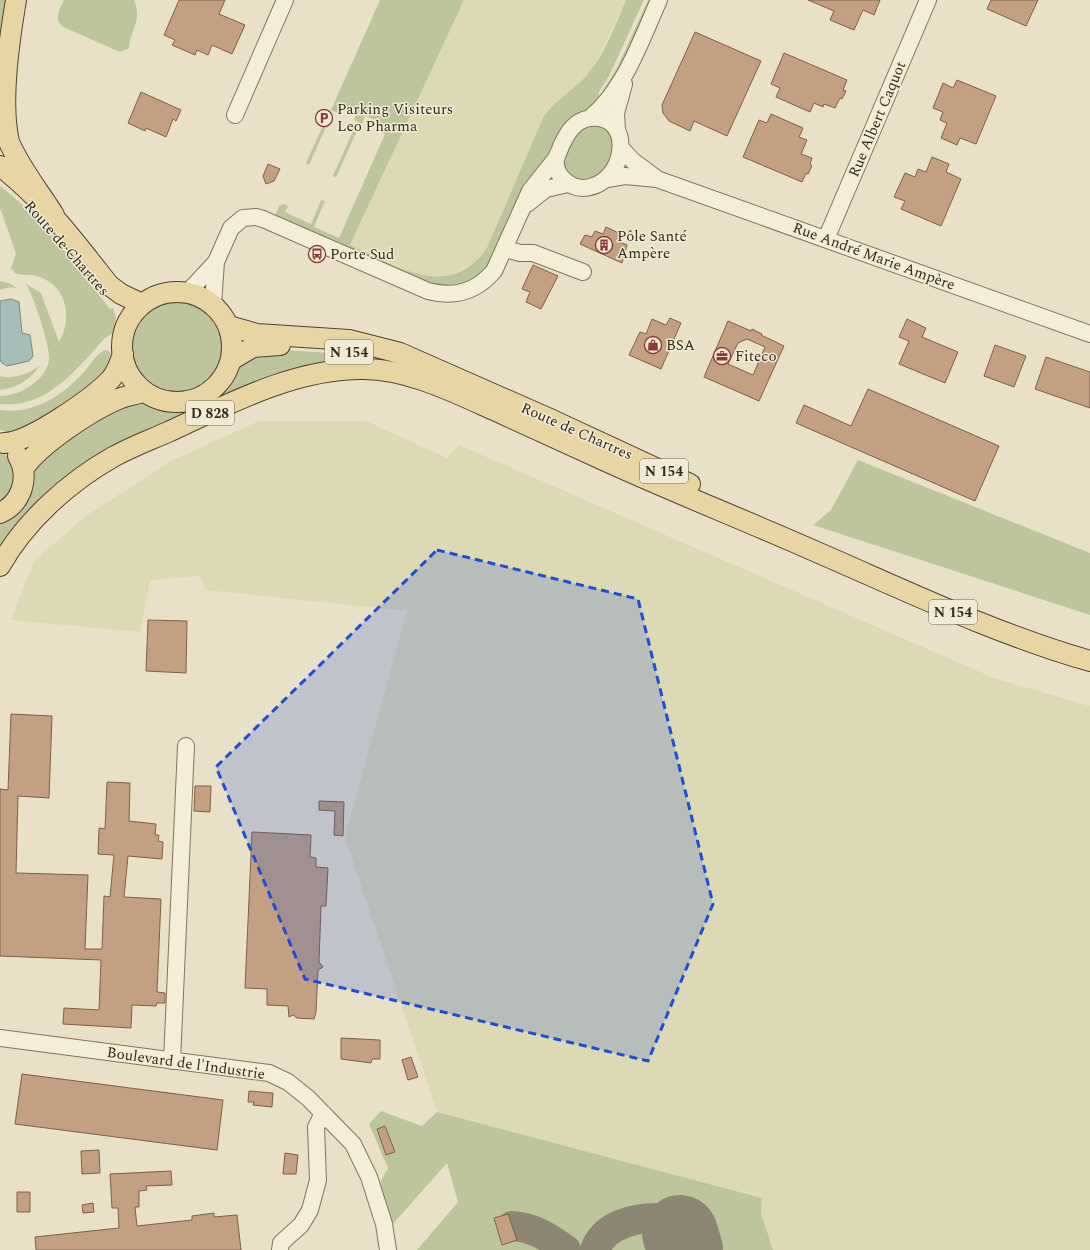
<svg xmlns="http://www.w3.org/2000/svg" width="1090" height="1250" font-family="Spectral,serif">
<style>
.farmland{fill:#ddd9b5}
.green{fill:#bec59c}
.water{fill:#a7bdb8;stroke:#6f8a85}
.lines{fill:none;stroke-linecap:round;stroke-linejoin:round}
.taxiway{stroke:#8e8674;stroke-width:30}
.runway{stroke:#8e8674;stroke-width:76}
.building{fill:#c2a081;stroke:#7e6047;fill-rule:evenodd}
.minor-casing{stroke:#82735e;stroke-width:18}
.major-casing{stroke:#504232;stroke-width:22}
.minor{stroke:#f4eed9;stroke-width:16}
.major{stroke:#e7d6a4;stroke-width:20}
.marked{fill:#1d4ed8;fill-opacity:0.2;stroke:#1d4ed8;stroke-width:3;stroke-dasharray:8 5;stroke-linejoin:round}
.labels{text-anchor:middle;stroke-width:3;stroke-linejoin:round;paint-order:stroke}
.shield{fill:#f1ebd5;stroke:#6d6556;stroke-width:1}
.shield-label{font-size:14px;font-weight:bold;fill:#342b20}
.poi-label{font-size:15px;fill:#342b20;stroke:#f1ebd5;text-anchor:start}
.street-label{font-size:15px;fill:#342b20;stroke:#f1ebd5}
</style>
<rect width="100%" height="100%" fill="#e9e1c7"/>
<!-- farmland -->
<path class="farmland" d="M464,0H626L593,68L580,83L550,108L543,118L486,250L473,263L452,275L429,277L411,272L350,245Z
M259,421H366L447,458L459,445L994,678L1090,706V1250H773L761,1213L762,1198L437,1112L345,837L407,611L205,590L201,576L150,580L140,632L11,620L34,561L87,515L171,461Z"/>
<!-- green -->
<path class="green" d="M0,0H12L0,66Z
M64,0H134C143,20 130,31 129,48L120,52L63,27C53,19 60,9 64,0Z
M380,0H464L350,245C397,265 445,302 486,250L543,118C554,100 574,90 587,75C605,54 615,25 626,0H644L609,76L599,92V101L494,262L474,282L440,288L275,216L279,206L284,204L288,206L285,212L311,224L321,200L325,201L314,227L339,238L385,134L377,130L381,122L365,116L362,124L354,120L357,112L342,105L338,113L331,110Z
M648,0H654L622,70L603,95L602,92L618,66Z
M326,119L329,120L309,165L306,163Z
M604,125L616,144L604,175L573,181C553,160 568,148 579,127Z
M353,131L356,133L336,177L333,176Z
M0,186C44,219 76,267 110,309L113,308L116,317L113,333L105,338C77,369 47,409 0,404V396C19,396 46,381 49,360C51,348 33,295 26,284L41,293L59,342C73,318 67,285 37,276C30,274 23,276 15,273L11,268L16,254L0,208Z
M0,281L9,283L18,289L10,287L0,290Z
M128 347a49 49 0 1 1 98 0a49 49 0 1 1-98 0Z
M270,349L330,353L370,360L143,437L0,555V524C18,517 30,502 33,484C35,475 34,470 38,462L106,413L139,402L168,410H189L207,404L216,399L227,388L244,360Z
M105,350L110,352L112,355L107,369L95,383L38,423L10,433L0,430V410C33,415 62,396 84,372C90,365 96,354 105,350Z
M40,365C31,380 16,388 0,390V376C10,380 33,373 40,365Z
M0,450C12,458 17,472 14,487C12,493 4,500 0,505Z
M858,460L1090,553V615L813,525L831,510Z
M381,1111L422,1126L437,1112L762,1198L761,1213L773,1250H417L458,1202L447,1163L391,1226L379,1184L388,1168L369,1124Z"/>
<!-- water -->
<path class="water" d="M11,299L19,302L22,333L30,335L33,356L29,361L7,366L2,363L0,360V301Z"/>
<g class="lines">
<!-- taxiway -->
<path class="taxiway" d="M512,1226C533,1227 550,1238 566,1250
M595,1250C604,1225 633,1218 657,1218C663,1218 670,1218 675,1222C678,1225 679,1229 680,1233"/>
<!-- runway -->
<path class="runway" d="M680,1233L685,1250"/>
</g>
<!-- building -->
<path class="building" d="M179,0H225L219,14L245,25L232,54L212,45L208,55L197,50L195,55L172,45L175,40L164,35Z
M808,0H880L874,15L863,10L854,30L830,20L834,11Z
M991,0H1038L1026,26L987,9Z
M695,32L761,61L727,136L694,121L690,131L669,121L663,113L662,105Z
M784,53L847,80L843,90L846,91L842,99L840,98L835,108L824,104L823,107L814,103L810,112L776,97L780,88L771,84Z
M957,80L996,96L976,144L960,138L957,145L941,138L947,123L940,120L943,112L933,108L943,83L953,88Z
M141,92L181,110L176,121L173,119L166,137L146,128L145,131L128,123Z
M771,114L803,128L799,137L807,140L801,154L812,158L810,164L812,166L808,174L806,173L802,182L743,157L759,120L767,123Z
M932,157L949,164L946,172L961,179L941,226L901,209L905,201L894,197L905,173L915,177L918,169L926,172Z
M268,164L280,169L274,181L266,184L263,176Z
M606,227L623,235L620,242L627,245L622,263L580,244L585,235L592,237L595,231L603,234Z
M533,265L558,276L541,309L526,302L530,292L522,289Z
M670,318L681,323L661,369L629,355L640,332L646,334L652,319L666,325Z
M907,319L926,328L922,337L958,352L945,383L899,364L909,341L899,337Z
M728,321L751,331L752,329L762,334L761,335L784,346L759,401L704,377ZM747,339L765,347L753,375L728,364L738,343Z
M995,345L1026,356L1014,387L984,376Z
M1046,357L1090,372V408L1035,389Z
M868,389L999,446L975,501L796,423L804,405L851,426Z
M148,620L187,621L186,673L146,671Z
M11,714L52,716L49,798L18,796L16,873L88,875L85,949H102L104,896L110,897L114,855L98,854L99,828L105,829L107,782L130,783L129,821L156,824L155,835H159L158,841L163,842L162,859L128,856L124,897L161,899L157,992L165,993V1003H157L156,1006L132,1005L131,1028L63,1024L64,1008L99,1010L101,960L0,956V789L8,790Z
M195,786H211L210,812L194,811Z
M319,801L344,802L343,836L334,835L335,811L319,810Z
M252,832L311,835L310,857L316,858V867L328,868L326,906H321L319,962L323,967L318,970L316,1012L314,1019L297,1018L293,1015L289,1017L288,1006L267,1005V989L245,988Z
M341,1038L380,1040V1059H372L371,1063L341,1059Z
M411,1057L418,1077L408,1080L402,1060Z
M22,1074L223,1100L217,1150L15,1124Z
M249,1091L273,1093L272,1107L253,1105L254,1102H248Z
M385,1126L395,1152L386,1155L377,1129Z
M99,1150L100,1173L82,1174L81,1151Z
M285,1153L298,1155L296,1174H283Z
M171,1171L172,1185L146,1186L147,1190L139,1191V1207H135L137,1226L192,1220V1216L214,1213V1217L237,1215L241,1250H36L35,1237L119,1228L118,1208H112L110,1174Z
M17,1192H30V1212H17Z
M93,1203L94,1212L83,1213L82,1205Z
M508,1214L517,1240L502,1245L494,1218Z"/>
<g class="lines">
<!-- minor casing -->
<g class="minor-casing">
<path id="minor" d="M235,115L285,0
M590,118C636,113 627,186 583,188C570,188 554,175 556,160C556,156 560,151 561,146C568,132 574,121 590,118Z
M590,118C625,89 641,40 659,0
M617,130L616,113L624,84
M621,148L633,161L656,178
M607,179L625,176L657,179L1090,334
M527,204L546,189L568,184
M826,239L928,0
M505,249L520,253H533L583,272
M188,292L216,262
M213,304L216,262L231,228L243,218L256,217L263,219L428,291C455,298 476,292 494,271L530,191L557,157
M0,1038L269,1073L288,1082L308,1098L353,1144L369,1177L384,1224L388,1250
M172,1061L186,746
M280,1250L281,1243L301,1225L310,1210L318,1180L316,1127L323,1113"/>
</g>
<!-- major casing -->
<g class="major-casing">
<path id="major" d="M16,0C9,42 0,102 9,142C20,168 39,191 54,215
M0,166C44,200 75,242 109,285L121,294L142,304
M122 347a55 55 0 1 1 110 0a55 55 0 1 1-110 0Z
M229,326L257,334L349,340L400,353L550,419L690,484
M231,360L253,347L280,345
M4,443C29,443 93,398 111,379C117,372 120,363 123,354
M23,469C39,445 89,412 116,400C125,396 135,394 145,392
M0,513C22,503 30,477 18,456
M0,566C25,521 69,482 113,457C131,447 150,440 168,432C229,404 295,368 364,369C408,369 456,393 496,411C531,427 566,443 601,459C673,492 747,521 819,553C909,592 996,634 1090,661"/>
</g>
<!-- minor -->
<use href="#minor" class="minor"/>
<!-- major -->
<use href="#major" class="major"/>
</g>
<!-- marked area -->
<path class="marked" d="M437,550L638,599L713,904L648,1061L305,979L216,767Z"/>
<!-- icons -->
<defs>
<g id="parking-ring" transform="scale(0.9)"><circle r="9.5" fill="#f1ebd5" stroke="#893a36" stroke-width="1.5"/><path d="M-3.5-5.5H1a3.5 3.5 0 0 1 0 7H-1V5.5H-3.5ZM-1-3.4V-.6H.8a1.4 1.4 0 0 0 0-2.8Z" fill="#893a36"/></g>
<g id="building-ring" transform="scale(0.9)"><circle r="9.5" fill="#f1ebd5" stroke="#893a36" stroke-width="1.5"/><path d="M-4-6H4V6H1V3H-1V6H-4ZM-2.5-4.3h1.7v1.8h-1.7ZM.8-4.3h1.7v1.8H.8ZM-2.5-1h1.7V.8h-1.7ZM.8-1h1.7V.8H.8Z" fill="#893a36"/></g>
<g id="bus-ring" transform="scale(0.9)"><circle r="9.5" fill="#f1ebd5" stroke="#893a36" stroke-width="1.5"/><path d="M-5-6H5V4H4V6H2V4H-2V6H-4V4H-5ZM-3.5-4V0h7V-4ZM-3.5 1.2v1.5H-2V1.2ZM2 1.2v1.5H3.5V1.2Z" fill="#893a36"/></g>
<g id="shop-ring" transform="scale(0.9)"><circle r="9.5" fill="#f1ebd5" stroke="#893a36" stroke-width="1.5"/><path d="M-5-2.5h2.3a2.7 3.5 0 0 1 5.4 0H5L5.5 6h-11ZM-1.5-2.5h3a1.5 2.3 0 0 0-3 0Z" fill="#893a36"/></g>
<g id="office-ring" transform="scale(0.9)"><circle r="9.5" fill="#f1ebd5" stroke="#893a36" stroke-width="1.5"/><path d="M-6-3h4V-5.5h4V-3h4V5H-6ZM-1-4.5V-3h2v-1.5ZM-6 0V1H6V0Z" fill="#893a36"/></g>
</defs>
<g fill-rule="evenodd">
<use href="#parking-ring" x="324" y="118"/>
<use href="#building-ring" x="604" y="245"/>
<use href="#bus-ring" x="317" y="254"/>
<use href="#shop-ring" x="653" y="345"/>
<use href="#office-ring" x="722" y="356"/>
</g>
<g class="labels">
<!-- shield labels -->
<g class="shield">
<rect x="325" y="340" width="48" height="24" rx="3"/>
<rect x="186" y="401" width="48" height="24" rx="3"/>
<rect x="640" y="459" width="48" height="24" rx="3"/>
<rect x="929" y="600" width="48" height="24" rx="3"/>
</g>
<g class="shield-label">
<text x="349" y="357">N 154</text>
<text x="210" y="418">D 828</text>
<text x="664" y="476">N 154</text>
<text x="953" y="617">N 154</text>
</g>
<!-- poi labels -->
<g class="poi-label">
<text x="337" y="114">Parking Visiteurs<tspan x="337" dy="17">Leo Pharma</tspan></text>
<text x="617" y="241">Pôle Santé<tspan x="617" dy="17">Ampère</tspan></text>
<text x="330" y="259">Porte Sud</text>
<text x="666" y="350">BSA</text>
<text x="735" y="361">Fiteco</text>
</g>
<!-- street labels -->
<g class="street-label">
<text transform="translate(877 119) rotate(-67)" y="5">Rue Albert Caquot</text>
<text transform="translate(67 248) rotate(49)" y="5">Route de Chartres</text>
<text transform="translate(874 256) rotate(20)" y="5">Rue André Marie Ampère</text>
<text transform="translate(577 431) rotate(24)" y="5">Route de Chartres</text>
<text transform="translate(186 1063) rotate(8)" y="5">Boulevard de l'Industrie</text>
</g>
</g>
</svg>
